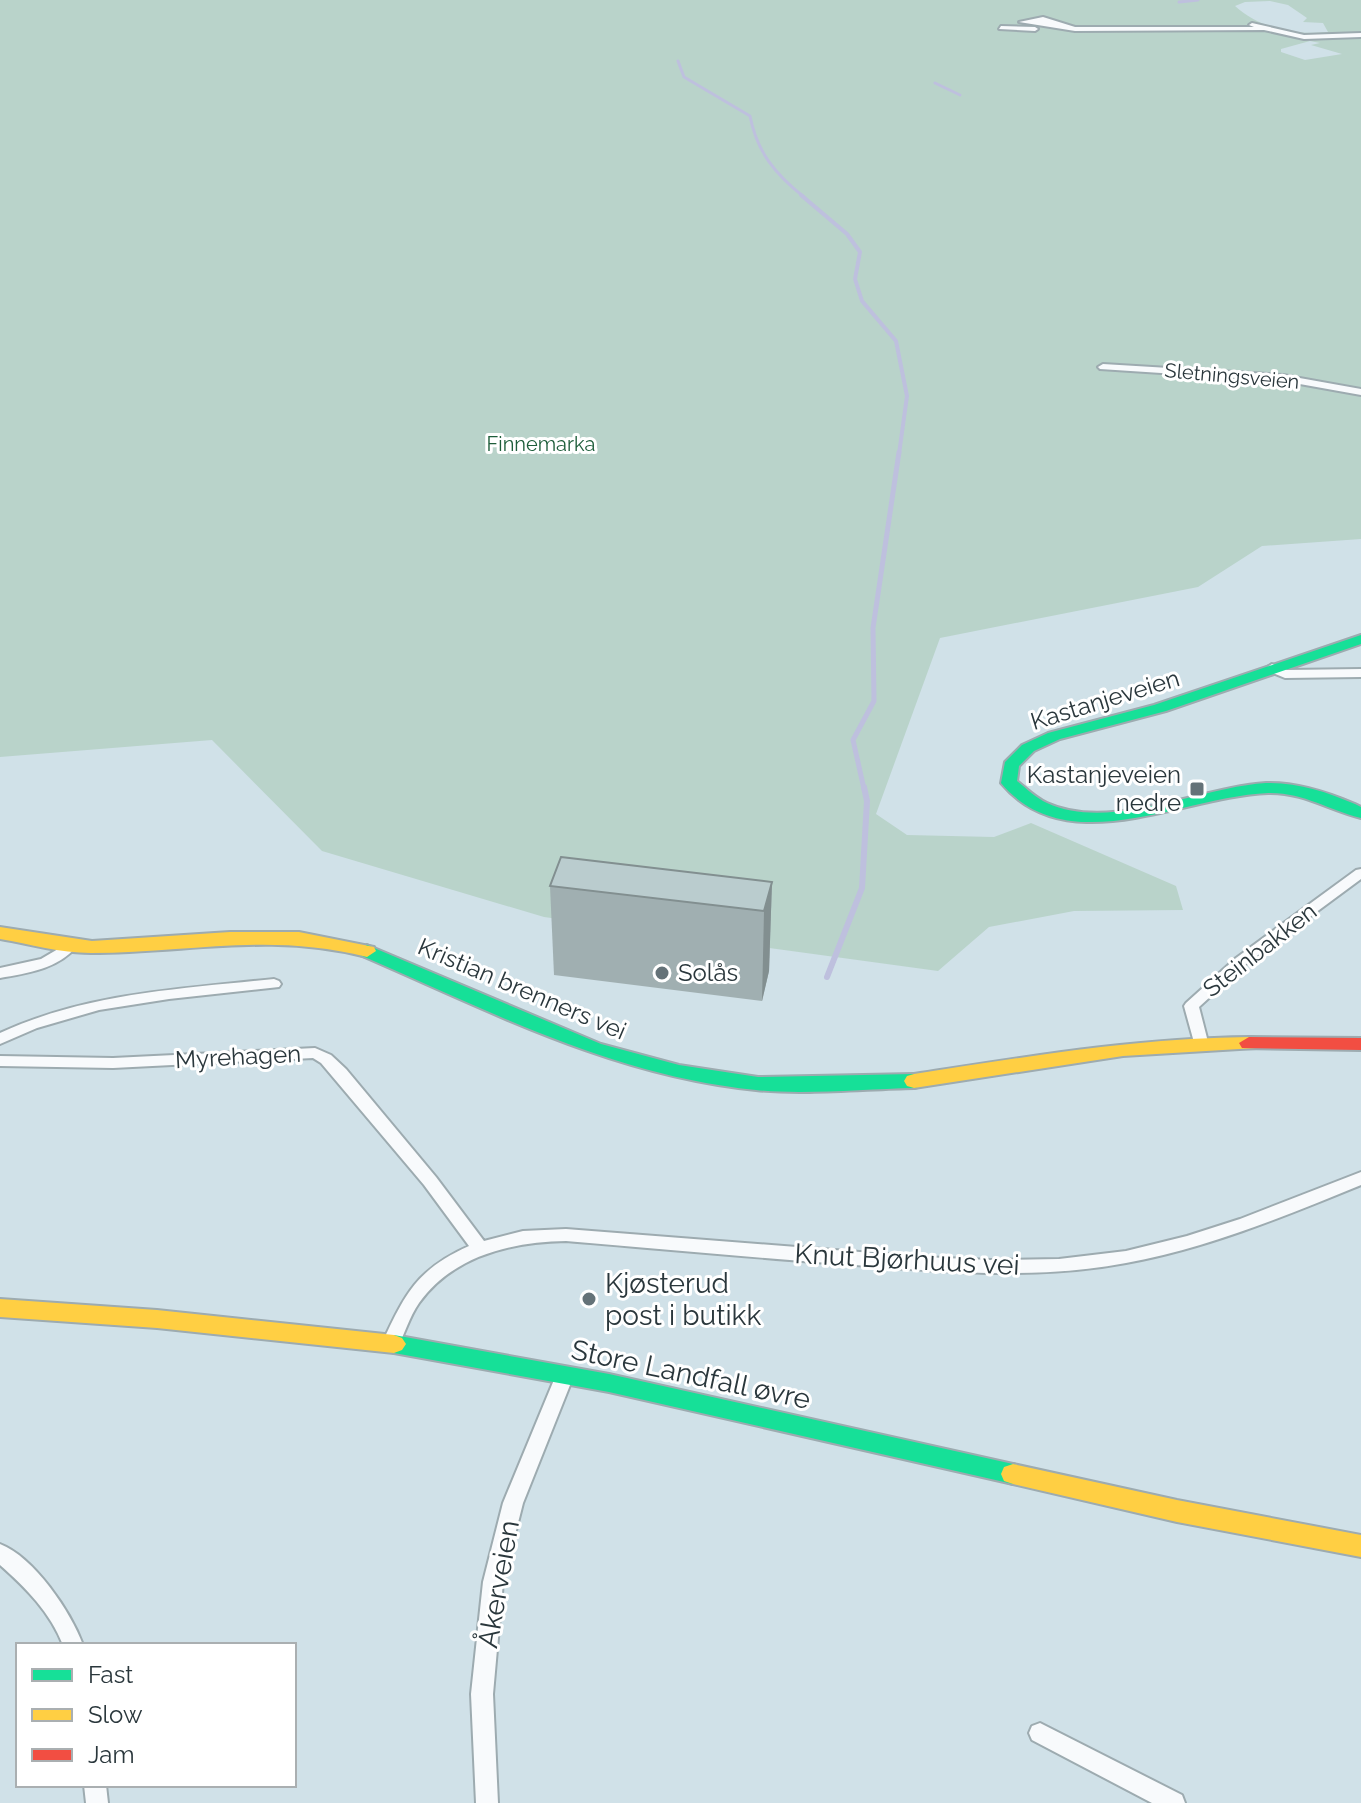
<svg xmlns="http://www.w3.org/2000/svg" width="1361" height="1803" font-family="Raleway,sans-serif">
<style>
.green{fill:#b9d3ca;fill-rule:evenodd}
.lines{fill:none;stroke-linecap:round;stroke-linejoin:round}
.stream-far3{stroke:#bec0de;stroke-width:3}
.stream-far2{stroke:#bec0de;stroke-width:4}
.stream-far1{stroke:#bec0de;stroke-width:5}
.stream{stroke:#bec0de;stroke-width:6}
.street-casing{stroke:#9dabb0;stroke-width:4}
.fast-casing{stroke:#9dabb0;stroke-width:4}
.slow-casing{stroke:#9dabb0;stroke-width:4}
.jam-casing{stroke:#9dabb0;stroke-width:4}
.street{fill:#f8fafc;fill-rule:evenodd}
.fast{fill:#16e098;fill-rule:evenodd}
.slow{fill:#ffcf43;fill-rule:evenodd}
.jam{fill:#f24e42;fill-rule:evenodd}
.wall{fill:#a0afb1}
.shaded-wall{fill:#828f90}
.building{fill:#baccce;stroke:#828f90;stroke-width:2}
.poi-dot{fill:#647278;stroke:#fff;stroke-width:3}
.labels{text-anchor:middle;stroke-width:6;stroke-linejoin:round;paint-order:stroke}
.far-street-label{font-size:20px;fill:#2a373c;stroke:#fff}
.far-park-label{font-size:20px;fill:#1d5d3a;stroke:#fff}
.street-label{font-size:24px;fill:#2a373c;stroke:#fff}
.poi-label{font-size:24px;fill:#2a373c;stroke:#fff;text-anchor:end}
.near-street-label{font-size:28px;fill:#2a373c;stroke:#fff}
.near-poi-label{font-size:28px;fill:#2a373c;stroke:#fff;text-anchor:start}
</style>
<rect width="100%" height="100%" fill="#d0e1e8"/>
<!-- green -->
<path class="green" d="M0,0H1361V539L1262,546L1198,587L940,638L876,814L907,835L994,837L1031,823L1176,886L1183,910L1074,911L989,927L938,971L544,917L322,851L212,740L0,757ZM1270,1L1288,5L1307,18L1303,22L1323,23L1328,32C1296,35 1260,29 1235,6L1245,2ZM1310,41L1320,43L1311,45L1342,54L1305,60L1281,52V49Z"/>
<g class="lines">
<!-- stream-far3 -->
<path class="stream-far3" d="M1179,2L1198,0
M678,61L684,77L750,116C757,152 775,174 804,197
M935,83L960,95"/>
<!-- stream-far2 -->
<path class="stream-far2" d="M801,195L847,234L860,252L855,279L862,301L896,341L907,396L899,454"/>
<!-- stream-far1 -->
<path class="stream-far1" d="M864,789L853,740L874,701L873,628L899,452"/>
<!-- stream -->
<path class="stream" d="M827,977L862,888L867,801L864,787"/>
<!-- street casing -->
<g class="street-casing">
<path id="street" d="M1043,17L1075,27H1254L1249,25L1252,23L1304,35L1361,33V37L1304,39L1264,30L1075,31L1019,22Z
M1001,26L1035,27L1038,29L1035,31L999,29Z
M1103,364L1283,375L1361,389V395L1283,381L1100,369L1098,367Z
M1272,664L1287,670L1361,669V677L1285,678L1268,671L1266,668Z
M1361,869V879L1246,964L1199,1007L1208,1042L1200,1047L1195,1046L1184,1006L1186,1003L1236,958L1356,870Z
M70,942L77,946C58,969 28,973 0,978V968L41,959Z
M274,979L279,981L281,984L279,987L169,999L99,1010L37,1028L0,1044V1033C87,993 180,989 274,979Z
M315,1048L331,1055L346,1069L436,1177L484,1241L523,1231L566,1229L923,1257L991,1260L1059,1259L1126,1251L1187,1236L1240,1219L1361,1172V1185C1285,1216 1208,1248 1126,1263C1037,1280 945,1272 855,1265C759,1258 662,1249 566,1241C510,1242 453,1256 419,1303C409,1317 405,1334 397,1348L391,1350L385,1348L382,1343C405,1294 417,1269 469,1246L424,1185L321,1063L313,1058L113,1068L0,1066V1056L113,1058Z
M565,1368L571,1370L574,1375L523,1503L503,1582L493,1694L498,1803H476L471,1694L483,1582L503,1503L556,1375L559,1370Z
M0,1544C34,1557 71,1612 83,1645H63C50,1612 26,1588 0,1565Z
M1040,1723L1182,1795L1185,1803H1152L1032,1740L1029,1733L1032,1726Z
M84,1785H106L108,1803H86Z"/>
</g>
<!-- fast casing -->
<g class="fast-casing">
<path id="fast" d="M1361,635V644L1166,711L1060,739L1034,751L1019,766L1017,781C1027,789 1036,798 1047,803C1110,832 1200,787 1266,783C1297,782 1327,792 1355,804L1361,807V818C1328,810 1303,792 1268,793C1184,796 1068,863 1001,783L1005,762L1022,745L1048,733L1154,705Z
M367,945L601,1044L679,1065L758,1077L914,1074L921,1076L924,1081L921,1086L914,1088C865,1089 803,1095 756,1090C613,1076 490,1011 360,955L358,951Z
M394,1335L609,1374L1013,1464L1022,1467L1025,1474L1022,1481L1013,1484L609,1392L394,1353L386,1350L382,1344L386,1338Z"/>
</g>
<!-- slow casing -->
<g class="slow-casing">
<path id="slow" d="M0,927L92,941L230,932H299L374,947L376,951L367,957C269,932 189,953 91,953C60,953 30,944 0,939Z
M1249,1037L1256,1038L1259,1043L1256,1048L1123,1056L914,1088L907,1086L904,1081L907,1076L914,1074C1025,1057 1136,1038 1249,1037Z
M0,1299L157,1310L394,1335L402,1338L406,1344L402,1350L394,1353L157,1328L0,1317Z
M1013,1464L1177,1500L1361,1535V1557L1177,1522L1013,1484L1004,1481L1001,1474L1004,1467Z"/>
</g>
<!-- jam casing -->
<g class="jam-casing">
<path id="jam" d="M1249,1037L1361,1038V1050L1242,1048L1239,1043Z"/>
</g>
<!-- street -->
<use href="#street" class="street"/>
<!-- fast -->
<use href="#fast" class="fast"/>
<!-- slow -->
<use href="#slow" class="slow"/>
<!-- jam -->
<use href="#jam" class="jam"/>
</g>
<!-- wall -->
<path class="wall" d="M772,882L769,971L762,1001L554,975L550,886Z"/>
<!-- shaded-wall -->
<path class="shaded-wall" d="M772,882L769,971L762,1001L764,911Z"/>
<!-- building -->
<path class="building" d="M561,857L772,882L764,911L550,886Z"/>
<!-- markers -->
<g class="poi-dot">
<rect x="1189" y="781" width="16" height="16" rx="4"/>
<circle cx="662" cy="973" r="8"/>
<circle cx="589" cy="1299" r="8"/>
</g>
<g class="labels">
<!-- far-street labels -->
<g class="far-street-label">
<text transform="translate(1232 376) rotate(5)" y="7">Sletningsveien</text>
</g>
<!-- far-park labels -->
<g class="far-park-label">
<text x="541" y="451">Finnemarka</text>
</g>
<!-- street labels -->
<g class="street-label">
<text transform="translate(1105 700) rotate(-17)" y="8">Kastanjeveien</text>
<text transform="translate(1260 950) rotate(-38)" y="8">Steinbakken</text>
<text transform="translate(522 989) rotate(23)" y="8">Kristian brenners vei</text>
<text transform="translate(238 1057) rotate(-3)" y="8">Myrehagen</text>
</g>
<!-- poi labels -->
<g class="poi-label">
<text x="1181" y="783">Kastanjeveien<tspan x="1181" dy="28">nedre</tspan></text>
<text x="678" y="981" text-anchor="start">Solås</text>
</g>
<!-- near-street labels -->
<g class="near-street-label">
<text transform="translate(907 1259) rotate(3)" y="10">Knut Bjørhuus vei</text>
<text transform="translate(691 1374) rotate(12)" y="10">Store Landfall øvre</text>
<text transform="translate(498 1584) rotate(-80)" y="10">Åkerveien</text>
</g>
<!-- near-poi labels -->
<g class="near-poi-label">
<text x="605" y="1293">Kjøsterud<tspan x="605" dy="32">post i butikk</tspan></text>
</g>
</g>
<!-- legend -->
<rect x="16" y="1643" width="280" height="144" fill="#ffffff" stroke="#aaafb1" stroke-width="2"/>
<rect x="32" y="1669" width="40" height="12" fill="#16e098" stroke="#aaafb1" stroke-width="2"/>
<text x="88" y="1683" font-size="24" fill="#2a373c">Fast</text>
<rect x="32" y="1709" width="40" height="12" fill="#ffcf43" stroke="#aaafb1" stroke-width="2"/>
<text x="88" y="1723" font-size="24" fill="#2a373c">Slow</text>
<rect x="32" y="1749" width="40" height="12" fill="#f24e42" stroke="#aaafb1" stroke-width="2"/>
<text x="88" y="1763" font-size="24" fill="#2a373c">Jam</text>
</svg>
